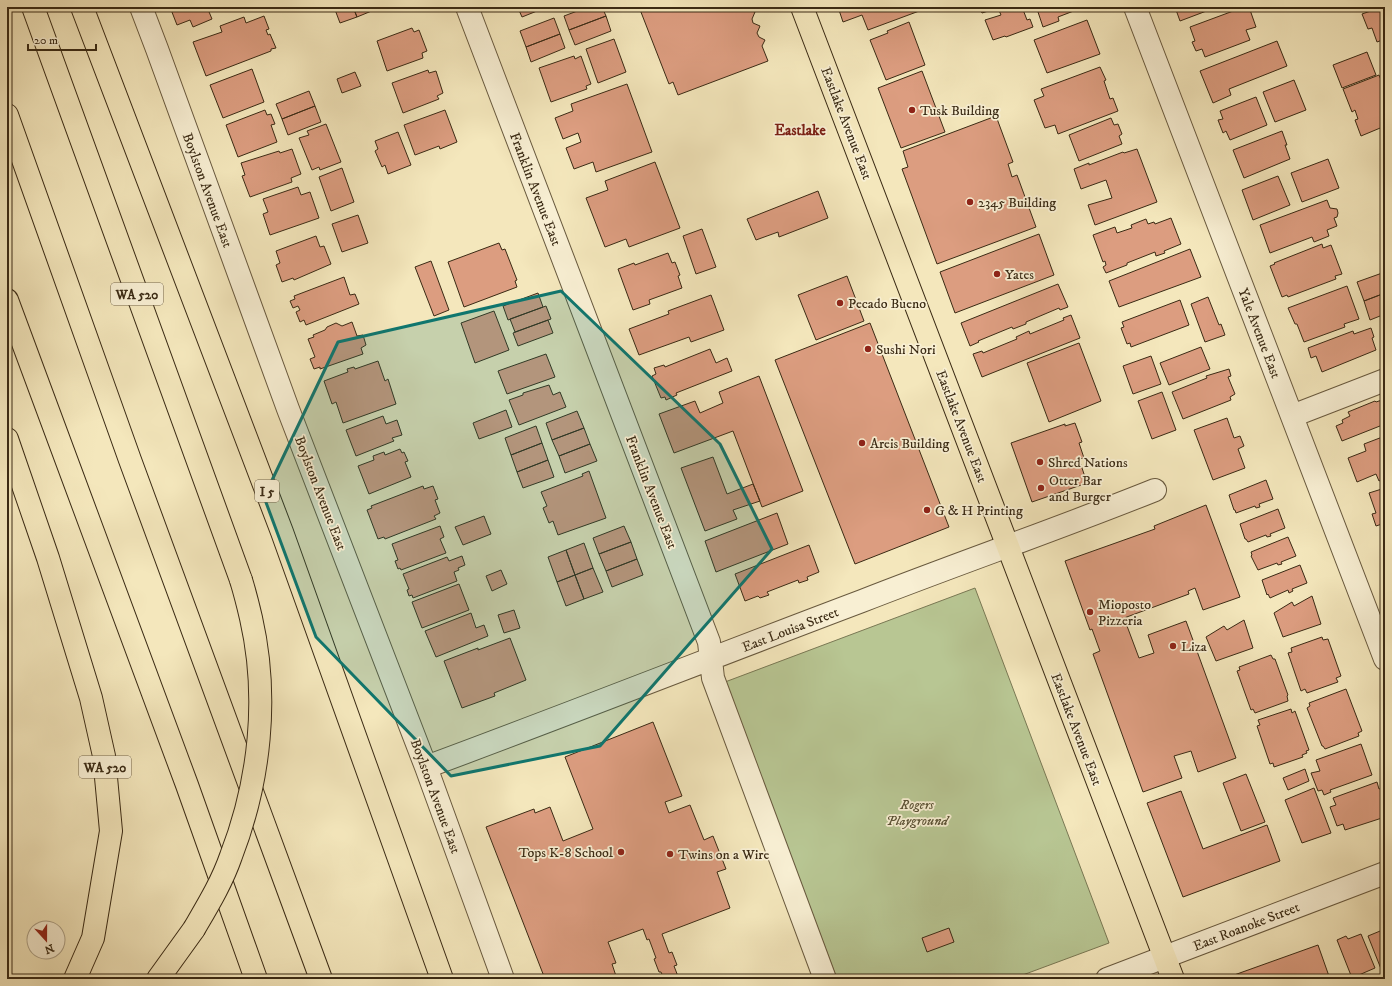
<svg xmlns="http://www.w3.org/2000/svg" width="1392" height="986" font-family="'IM FELL DW Pica',serif">
<style>
.green{fill:#b8c693;stroke:#797854}
.building{fill:#dc9d80;stroke:#3a2a14}
.lines{fill:none;stroke-linecap:round;stroke-linejoin:round}
.minor-casing{stroke:#68593e;stroke-width:24}
.major-casing{stroke:#3a2a14;stroke-width:24}
.highway-casing{stroke:#3a2a14;stroke-width:24}
.minor{stroke:#f8efd3;stroke-width:22}
.major{stroke:#f4e7bc;stroke-width:22}
.highway{stroke:#f4e7bc;stroke-width:22}
.highway-bridge-casing{stroke:#3a2a14;stroke-width:24;stroke-linecap:butt}
.highway-bridge{stroke:#f4e7bc;stroke-width:22}
.marked{fill:#0f766e;fill-opacity:0.2;stroke:#0f766e;stroke-width:3;stroke-linejoin:round}
.poi-dot{fill:#8f2418;stroke:#f8efd3;stroke-width:1.5}
.labels{text-anchor:middle;stroke-width:3.5;stroke-linejoin:round;paint-order:stroke}
.shield{fill:#f8efd3;stroke:#73654d;stroke-width:1}
.shield-label{font-size:13px;font-weight:bold;fill:#3a2a14}
.poi-label{font-size:14px;fill:#3a2a14;stroke:#f8efd3;text-anchor:start}
.street-label{font-size:14px;fill:#3a2a14;stroke:#f8efd3}
.park-label{font-size:14px;font-style:italic;fill:#5a5134;stroke:#f8efd3}
.neighbourhood-label{font-size:15px;font-weight:bold;fill:#7a1f14;stroke:#f8efd3}
</style>
<rect width="100%" height="100%" fill="#f4e7bc"/>
<filter id="stains"><feTurbulence type="fractalNoise" baseFrequency=".005" numOctaves="4"/><feColorMatrix values="0 0 0 0 .2 0 0 0 0 .09 0 0 0 0 .02 0 0 0 .5 -.17"/></filter>
<radialGradient id="worn" r=".72"><stop offset=".6" stop-color="#630" stop-opacity="0"/><stop offset="1" stop-color="#630" stop-opacity=".3"/></radialGradient>
<!-- green -->
<path class="green" d="M975,588L1109,943L1012,979H837L725,682Z"/>
<!-- building -->
<path class="building" d="M170,7H207L212,19L193,27L190,20L177,25Z
M334,7H353L357,17L340,23Z
M353,7H373L374,10L357,17Z
M515,7H547L522,17L518,8L516,9Z
M588,7H602L606,16L569,30L564,16Z
M639,7H747L748,10L755,12L752,19L753,23L760,26L757,33L759,37L765,40L762,46L768,61L678,95L673,82L669,84Z
M838,7H930L868,30L862,15L843,22Z
M979,7H1022L1027,20L1030,19L1033,27L1006,37L1005,36L993,40L985,20L1001,15L998,8L982,13Z
M1041,7H1084L1058,17L1059,21L1043,27L1037,9Z
M1175,7H1217L1180,21Z
M1244,7H1249L1256,27L1246,30L1250,40L1205,57L1202,49L1196,51L1192,42L1195,41L1190,27Z
M1382,7H1385V39L1377,42L1372,28L1368,29L1362,14Z
M264,16L269,29L266,30L268,35L270,34L276,48L271,49V51L206,76L193,42L222,32L220,26L244,17L246,23Z
M606,16L611,31L575,45L569,30Z
M554,18L560,34L526,47L520,31Z
M1087,20L1100,54L1047,73L1034,40Z
M909,22L925,65L886,80L870,40L888,33L887,31Z
M412,28L414,32L419,30L427,51L422,53L423,58L387,71L377,41Z
M560,34L565,48L531,62L526,47Z
M614,39L626,72L598,83L586,49Z
M1277,41L1287,66L1229,89L1231,95L1213,103L1200,71Z
M1367,52L1376,75L1342,88L1333,65Z
M574,56L575,59L581,56L591,84L586,86L587,89L551,102L539,68Z
M1100,67L1106,80L1104,81L1110,99L1113,98L1118,111L1058,134L1055,125L1045,128L1034,100L1044,96L1041,89Z
M252,69L264,102L223,118L210,85Z
M428,70L429,73L436,71L443,93L437,96L439,99L403,113L392,83Z
M922,71L945,132L901,148L878,88Z
M355,72L361,86L342,93L337,79Z
M1379,75L1384,87L1381,88L1385,97V126L1361,136L1355,120L1358,119L1355,110L1352,112L1343,89Z
M1294,80L1306,110L1275,122L1263,92Z
M627,84L652,152L596,172L593,162L574,169L566,148L581,142L578,133L563,139L555,118L573,111L571,104Z
M309,91L315,106L282,119L276,104Z
M1256,97L1267,125L1230,140L1226,131L1223,133L1218,120L1223,119L1220,111Z
M315,106L321,122L288,135L282,119Z
M265,110L267,115L271,114L275,124L271,125L277,142L238,157L226,125Z
M445,110L457,142L440,149L439,146L415,155L404,125Z
M996,116L1013,162L1008,164L1012,177L1017,175L1036,227L937,264L902,169L908,167L903,151Z
M1111,118L1114,125L1118,124L1122,134L1119,136L1122,144L1079,161L1069,135Z
M326,124L341,162L320,170L319,167L312,170L299,138L309,135L307,131Z
M1282,131L1287,145H1285L1290,159L1244,178L1233,150Z
M398,132L411,165L388,174L385,165L382,167L375,151L378,149L375,141Z
M292,149L301,174L291,178L292,182L250,197L242,176L245,175L241,163L279,151L280,153Z
M1137,149L1157,202L1095,225L1088,205L1112,198L1106,180L1081,189L1074,169L1089,163V165L1123,152L1124,153Z
M1328,159L1339,188L1302,202L1291,173Z
M655,162L680,228L629,247L626,239L605,247L586,198L608,190L605,181Z
M342,168L354,202L331,211L319,177Z
M1278,176L1290,205L1253,220L1242,190Z
M298,187L301,195L310,192L319,218L270,235L263,214L268,212L263,199Z
M818,191L828,218L779,237L778,232L756,240L747,219Z
M1327,200L1330,208L1337,209L1338,213L1337,217L1334,218L1337,226L1327,230L1329,236L1314,242L1312,237L1270,253L1260,225Z
M358,215L368,243L342,252L332,224Z
M1171,218L1181,244L1164,251L1165,253L1156,256L1155,252L1127,263V265L1106,273L1103,267L1106,265L1105,261L1103,262L1093,235L1115,227L1117,233L1132,228L1131,225L1146,219L1148,224L1154,222L1155,224Z
M702,229L716,267L696,274L683,236Z
M1039,234L1054,275L955,313L940,272Z
M316,236L320,247L324,246L331,264L294,280L293,278L282,282L276,265L280,263L276,251Z
M499,243L502,250L505,249L517,280L515,281L517,287L464,307L448,262Z
M1322,244L1323,248L1331,245L1342,274L1335,276L1336,279L1288,297L1287,295L1282,297L1270,266L1275,264L1274,263Z
M1190,249L1201,277L1119,307L1109,281Z
M668,253L672,263L675,262L680,275L678,276L682,288L649,300L650,304L633,310L618,269L634,263L635,265Z
M431,261L449,310L434,316L415,267Z
M1385,272V293L1364,301L1357,282Z
M847,276L864,321L816,340L798,295Z
M344,277L350,295L355,294L359,304L306,325L304,320L300,322L296,312L300,310L298,306L293,308L290,301L295,299L294,296Z
M1058,284L1068,307L1060,310L1059,308L1026,322V324L1013,329L1012,327L978,341L979,342L970,346L961,323Z
M1347,286L1359,319L1344,324L1345,327L1304,342L1297,324H1295L1288,308Z
M538,293L543,307L508,320L503,306Z
M1385,293V314L1370,320L1364,301Z
M711,295L724,330L691,342L689,337L639,355L629,329L669,314L668,311Z
M1208,297L1219,325L1221,324L1225,335L1205,342L1191,304Z
M1180,300L1189,325L1131,347L1130,343L1127,344L1121,328L1124,327L1122,322Z
M546,306L551,319L515,332L510,319Z
M494,311L509,350L475,363L461,323Z
M1071,315L1080,338L982,377L973,354L982,351L983,353L1017,339L1016,337L1029,331L1030,334L1064,320L1063,318Z
M548,320L553,333L518,346L513,333Z
M352,322L357,336L363,335L366,345L361,348L363,354L320,369V367L314,369L310,359L315,357L308,339L314,337L313,335L325,330L327,327L336,323L342,326Z
M870,323L949,527L855,564L775,360Z
M1371,328L1374,337L1372,338L1376,350L1322,372L1316,356L1311,358L1308,348L1353,331L1354,334Z
M1079,343L1101,401L1049,422L1027,363Z
M1201,347L1210,369L1169,385L1160,363Z
M710,349L716,363L727,358L732,371L676,393L677,395L666,400L665,397L661,398L652,376L656,374L654,368L664,365L665,367Z
M546,354L555,377L507,394L498,371Z
M1151,356L1161,384L1133,394L1123,366Z
M378,361L385,381L388,379L396,404L343,423L336,402L332,404L324,381L348,372L347,369L354,367L355,369Z
M1229,369L1231,376L1228,377L1235,394L1230,397L1231,400L1183,419L1172,392L1207,378L1206,376Z
M759,376L803,491L762,507L733,431L674,453L659,414L695,401L700,413L723,403L719,392Z
M549,385L553,395L560,392L566,407L519,425L509,400L523,395V393Z
M1162,392L1176,430L1152,439L1138,401Z
M1385,399V424L1342,441L1336,426L1343,423L1342,420L1350,416L1348,412L1375,401L1376,402Z
M506,410L512,427L479,439L473,423Z
M577,411L584,428L552,440L546,423Z
M383,416L386,424L397,420L402,435L392,438L394,441L356,456L346,430Z
M1227,418L1234,438L1240,436L1244,446L1238,449L1245,468L1213,480L1194,430Z
M1075,423L1082,442L1079,443L1084,458L1079,459L1087,483L1032,502L1011,443L1065,424V426Z
M536,426L542,443L511,455L505,438Z
M584,428L590,444L559,456L552,440Z
M1385,436V478L1379,481L1376,474L1357,482L1348,458L1366,451L1364,444Z
M542,443L548,460L517,472L511,455Z
M590,444L597,461L565,473L559,456Z
M400,449L402,453L404,452L408,461L405,462L411,477L369,494L358,466L374,460L373,456L384,452L385,455Z
M713,457L727,494L753,484L760,501L733,510L737,519L705,531L681,468Z
M548,460L554,477L523,488L517,472Z
M589,471L606,518L558,535L553,521L549,523L543,508L547,506L541,492L583,476L582,474Z
M1266,480L1273,499L1259,504L1260,507L1256,508L1255,506L1236,513L1235,510H1234L1229,495Z
M423,486L424,489L433,486L438,499L435,500L440,513L434,516L436,519L385,539L384,537L378,539L367,510L372,508L371,506Z
M1385,488V523L1376,526L1372,514L1376,513L1369,493Z
M1206,505L1240,597L1203,610L1195,588L1188,591L1189,594L1124,618L1139,658L1154,653L1148,635L1186,621L1236,758L1198,772L1191,751L1174,756L1182,778L1143,792L1093,654L1100,651L1092,629L1090,630L1065,561L1155,529L1154,526Z
M1278,509L1285,528L1270,534L1271,536L1267,537L1266,535L1248,542L1246,539H1245L1240,524Z
M777,513L788,544L716,572L705,541Z
M484,516L491,534L463,545L455,527Z
M440,526L444,537L440,539L446,553L401,570L400,568L398,569L395,561L398,560L392,544Z
M624,526L631,542L599,554L593,538Z
M1288,537L1296,556L1281,562L1282,564L1278,565L1277,563L1258,570L1251,556L1252,555L1251,552Z
M631,542L637,559L606,571L599,554Z
M584,543L593,568L575,575L566,550Z
M809,545L819,572L807,577L808,580L799,583L798,580L767,592L769,595L760,598L758,596L745,601L735,574Z
M566,550L575,575L557,582L548,557Z
M462,556L465,565L458,568L459,570L454,572L457,581L413,598L412,595L409,596L407,590L409,589L403,574L447,557L449,561Z
M637,559L643,575L612,587L606,571Z
M1300,565L1307,583L1292,589L1293,591L1289,593L1288,590L1270,598L1268,594L1267,595L1262,580Z
M593,568L603,592L584,599L575,575Z
M501,570L507,584L492,591L486,576Z
M575,575L584,599L566,606L557,582Z
M459,584L469,610L422,628L412,602Z
M1312,596L1321,624L1283,637L1274,613L1292,602L1294,606Z
M514,610L520,628L504,633L498,615Z
M471,613L476,628L484,625L488,636L436,657L425,631Z
M1244,620L1253,648L1216,661L1206,637L1224,626L1227,630Z
M1322,637L1323,640L1328,639L1341,676L1336,678L1338,682L1307,693L1305,689L1301,691L1288,653L1292,652L1291,648Z
M510,638L526,680L494,693L495,696L462,708L444,661L478,648V650Z
M1271,655L1273,659H1275L1288,695L1287,696L1288,701L1255,713L1253,709L1251,710L1237,671L1240,670L1239,667Z
M1346,689L1362,731L1358,733L1359,736L1325,749L1323,746H1322L1307,708L1310,706L1309,703Z
M1291,709L1292,713L1295,711L1309,750L1306,751L1307,753L1302,755L1303,757L1274,767L1273,763L1270,764L1257,726L1260,725L1258,720Z
M653,722L682,796L665,802L669,813L690,805L704,840L713,836L726,869L717,872L730,908L662,934L669,953L672,952L677,965L674,966L679,979H664L661,972H659L654,959L656,958L649,939L647,940L643,929L608,942L616,963L612,964L617,979H545L486,827L534,809L535,813L550,807L563,841L593,829L565,757Z
M1361,744L1372,775L1330,790L1331,792L1324,795L1322,790L1318,791L1311,773L1320,771L1316,760Z
M1305,769L1309,781L1288,790L1283,778Z
M1246,774L1265,822L1241,831L1223,783Z
M1377,782L1379,789L1385,787V817L1345,830L1343,824L1337,826L1330,807L1336,805L1333,798Z
M1314,788L1331,833L1302,843L1285,800Z
M1181,791L1203,849L1267,825L1280,861L1183,897L1147,803Z
M949,928L954,942L927,952L922,938Z
M1385,929V979L1368,936Z
M1361,934L1375,968L1352,978L1337,940L1346,936L1348,939Z
M1318,945L1330,979H1223Z"/>
<g class="lines">
<!-- minor casing -->
<g class="minor-casing">
<path id="minor" d="M141,7L157,49L288,409L426,767L503,979
M467,7L709,642L713,678L825,979
M1135,7L1385,659
M1292,416L1385,380
M426,767C572,713 716,656 862,601C959,563 1058,529 1155,490
M1107,979L1385,873"/>
</g>
<!-- major casing -->
<g class="major-casing">
<path id="major" d="M802,7L1173,979"/>
</g>
<!-- highway casing -->
<g class="highway-casing">
<path id="highway" d="M33,7L241,580
M82,7L282,532L442,979
M7,115L130,460L321,979
M7,300L187,785L256,979
M7,439L48,558L91,698L104,756L111,831L93,938L75,979
M158,979L194,929"/>
</g>
<!-- minor -->
<use href="#minor" class="minor"/>
<!-- major -->
<use href="#major" class="major"/>
<!-- highway -->
<use href="#highway" class="highway"/>
<!-- highway-bridge casing -->
<g class="highway-bridge-casing">
<path id="highway-bridge" d="M194,929C208,905 222,882 231,856C260,781 269,697 251,618C248,605 245,593 241,580"/>
</g>
<!-- highway-bridge -->
<use href="#highway-bridge" class="highway-bridge"/>
</g>
<!-- marked area -->
<path class="marked" d="M561,291L720,444L772,549L600,746L451,776L316,637L264,497L338,342Z"/>
<!-- markers -->
<g class="poi-dot">
<circle cx="912" cy="110" r="4"/>
<circle cx="970" cy="202" r="4"/>
<circle cx="997" cy="274" r="4"/>
<circle cx="840" cy="303" r="4"/>
<circle cx="868" cy="349" r="4"/>
<circle cx="862" cy="443" r="4"/>
<circle cx="1040" cy="462" r="4"/>
<circle cx="1041" cy="488" r="4"/>
<circle cx="927" cy="510" r="4"/>
<circle cx="1090" cy="612" r="4"/>
<circle cx="1173" cy="646" r="4"/>
<circle cx="621" cy="852" r="4"/>
<circle cx="670" cy="854" r="4"/>
</g>
<g class="labels">
<!-- shield labels -->
<g class="shield">
<rect x="111" y="283" width="52" height="22" rx="3"/>
<rect x="255" y="480" width="24" height="22" rx="3"/>
<rect x="79" y="756" width="52" height="22" rx="3"/>
</g>
<g class="shield-label">
<text x="137" y="299">WA 520</text>
<text x="267" y="496">I 5</text>
<text x="105" y="772">WA 520</text>
</g>
<!-- poi labels -->
<g class="poi-label">
<text x="920" y="115">Tusk Building</text>
<text x="978" y="207">2345 Building</text>
<text x="1005" y="279">Yates</text>
<text x="848" y="308">Pecado Bueno</text>
<text x="876" y="354">Sushi Nori</text>
<text x="870" y="448">Areis Building</text>
<text x="1048" y="467">Shred Nations</text>
<text x="1049" y="485">Otter Bar<tspan x="1049" dy="16">and Burger</tspan></text>
<text x="935" y="515">G &amp; H Printing</text>
<text x="1098" y="609">Mioposto<tspan x="1098" dy="16">Pizzeria</tspan></text>
<text x="1181" y="651">Liza</text>
<text x="613" y="857" text-anchor="end">Tops K-8 School</text>
<text x="678" y="859">Twins on a Wire</text>
</g>
<!-- street labels -->
<g class="street-label">
<text transform="translate(847 123) rotate(69)" y="5">Eastlake Avenue East</text>
<text transform="translate(536 189) rotate(69)" y="5">Franklin Avenue East</text>
<text transform="translate(208 190) rotate(70)" y="5">Boylston Avenue East</text>
<text transform="translate(1260 333) rotate(69)" y="5">Yale Avenue East</text>
<text transform="translate(962 426) rotate(69)" y="5">Eastlake Avenue East</text>
<text transform="translate(652 492) rotate(69)" y="5">Franklin Avenue East</text>
<text transform="translate(321 493) rotate(69)" y="5">Boylston Avenue East</text>
<text transform="translate(790 629) rotate(-21)" y="5">East Louisa Street</text>
<text transform="translate(1077 729) rotate(69)" y="5">Eastlake Avenue East</text>
<text transform="translate(436 796) rotate(70)" y="5">Boylston Avenue East</text>
<text transform="translate(1246 926) rotate(-21)" y="5">East Roanoke Street</text>
</g>
<!-- park labels -->
<g class="park-label">
<text x="917" y="809">Rogers<tspan x="917" dy="16">Playground</tspan></text>
</g>
<!-- neighbourhood labels -->
<g class="neighbourhood-label">
<text x="800" y="135">Eastlake</text>
</g>
</g>
<!-- margin -->
<rect width="1392" height="986" fill="none" stroke="#f4e7bc" stroke-width="24"/>
<rect x="8" y="8" width="1376" height="970" fill="none" stroke="#3a2a14" stroke-width="2"/>
<rect x="12" y="12" width="1368" height="962" fill="none" stroke="#3a2a14"/>
<!-- north arrow -->
<g transform="translate(46 940) rotate(159)"><circle r="19" fill="#f8efd3" stroke="#aca087"/>
<path d="M0-3L7 15L0 10L-7 15Z" fill="#8f2418"/>
<text y="-6" font-size="11" font-weight="bold" text-anchor="middle" fill="#3a2a14">N</text>
</g>
<!-- scale -->
<path d="M28 44v6h68v-6" fill="none" stroke="#3a2a14" stroke-width="2"/>
<text x="34" y="44" font-size="12" fill="#3a2a14" stroke="#f8efd3" stroke-width="3" paint-order="stroke">20 m</text>
<rect width="100%" height="100%" filter="url(#stains)"/>
<rect width="100%" height="100%" fill="url(#worn)"/>
</svg>
